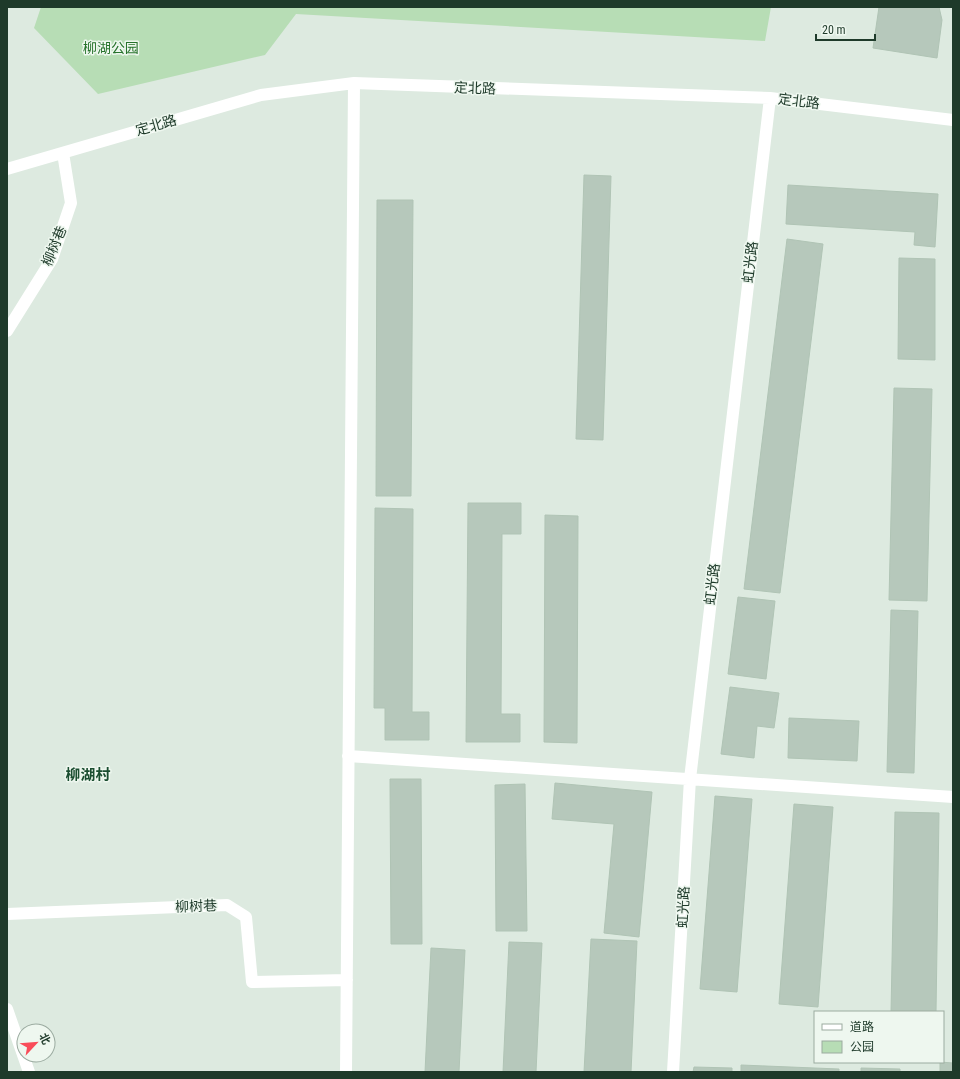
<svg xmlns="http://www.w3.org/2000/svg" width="960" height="1079" font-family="'Roboto Condensed','Noto Sans SC',sans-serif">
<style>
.green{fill:#b7ddb5}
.building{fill:#b6c8bb;stroke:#b0c4b5}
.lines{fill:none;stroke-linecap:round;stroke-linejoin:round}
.minor{stroke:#fff;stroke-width:12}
.labels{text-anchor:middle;stroke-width:3;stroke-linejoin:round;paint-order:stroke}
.park-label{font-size:14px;fill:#27732c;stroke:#eef7ef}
.street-label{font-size:14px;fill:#1e3a2a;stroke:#eef7ef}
.neighbourhood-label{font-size:15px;font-weight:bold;fill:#1a4d30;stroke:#eef7ef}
</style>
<rect width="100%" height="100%" fill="#ddeae0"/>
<!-- green -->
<path class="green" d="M41,7H771L765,41L296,14L265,55L98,94L34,28Z"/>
<!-- building -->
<path class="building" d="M879,7H939L942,20L937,58L873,48Z
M584,175L611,176L603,440L576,439Z
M788,185L938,194L935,247L914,245L915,232L786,224Z
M377,200H413L411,496H376Z
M787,239L823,244L780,593L744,589Z
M899,258L935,259V360L898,359Z
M894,388L932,389L927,601L889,600Z
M468,503H521V534H502L501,714H520V742H466Z
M375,508L413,509L412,712H429V740H385V708H374Z
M545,515L578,516L577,743L544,742Z
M738,597L775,601L766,679L728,674Z
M891,610L918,611L914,773L887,772Z
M730,687L779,693L774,728L757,726L754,758L721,754Z
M789,718L859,721L857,761L788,758Z
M390,779H421L422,944H391Z
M555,783L652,792L639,937L604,933L614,824L552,819Z
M525,784L527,931H496L495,785Z
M715,796L752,799L737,992L700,989Z
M794,804L833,807L818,1007L779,1004Z
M895,812L939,813L936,1012H891Z
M591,939L637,941L631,1072H584Z
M509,942L542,943L536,1072H503Z
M431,948L465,950L459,1072H425Z
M940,1062L953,1063V1072H940Z
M741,1065L839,1069V1072H741Z
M694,1067L732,1068V1072H693Z
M861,1068L900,1069V1072H861Z"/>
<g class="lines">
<!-- minor -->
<path class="minor" d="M7,169L261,95L354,83L770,98L953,120
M7,331L52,259L71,203L63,153
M348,756L953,797
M7,914L227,905L246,917L252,982L347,980
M7,1009L29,1072
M346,1072L354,83
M673,1072L690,779L770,98"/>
</g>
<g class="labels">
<!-- park labels -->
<g class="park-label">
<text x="111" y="53">柳湖公园</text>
</g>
<!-- street labels -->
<g class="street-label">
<text transform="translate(475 88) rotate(2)" y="5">定北路</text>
<text transform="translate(799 101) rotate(7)" y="5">定北路</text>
<text transform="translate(156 125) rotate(-16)" y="5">定北路</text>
<text transform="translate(54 246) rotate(-67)" y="5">柳树巷</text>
<text transform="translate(750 262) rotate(-83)" y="5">虹光路</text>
<text transform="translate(712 584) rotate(-83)" y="5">虹光路</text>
<text transform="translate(196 906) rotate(-2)" y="5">柳树巷</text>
<text transform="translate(683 907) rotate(-87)" y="5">虹光路</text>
</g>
<!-- neighbourhood labels -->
<g class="neighbourhood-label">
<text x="88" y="780">柳湖村</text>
</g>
</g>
<!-- border -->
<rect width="960" height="1079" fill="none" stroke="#1e3a2a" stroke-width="16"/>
<!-- legend -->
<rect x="814" y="1011" width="130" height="52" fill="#eef7ef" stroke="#9baba0"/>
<rect x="822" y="1024" width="20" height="6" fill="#ffffff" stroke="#9baba0"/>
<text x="850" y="1031" font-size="12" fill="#1e3a2a">道路</text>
<rect x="822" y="1041" width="20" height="12" fill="#b7ddb5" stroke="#9baba0"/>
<text x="850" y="1051" font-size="12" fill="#1e3a2a">公园</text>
<!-- north arrow -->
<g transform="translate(36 1043) rotate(64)"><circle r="19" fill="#eef7ef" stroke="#9baba0"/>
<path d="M0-3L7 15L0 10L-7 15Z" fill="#f94c59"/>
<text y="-6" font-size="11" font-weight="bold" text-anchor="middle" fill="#1e3a2a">北</text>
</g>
<!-- scale -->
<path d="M816 34v6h59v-6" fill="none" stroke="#1e3a2a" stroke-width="2"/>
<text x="822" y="34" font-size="12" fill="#1e3a2a" stroke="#eef7ef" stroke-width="3" paint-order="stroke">20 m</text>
</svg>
